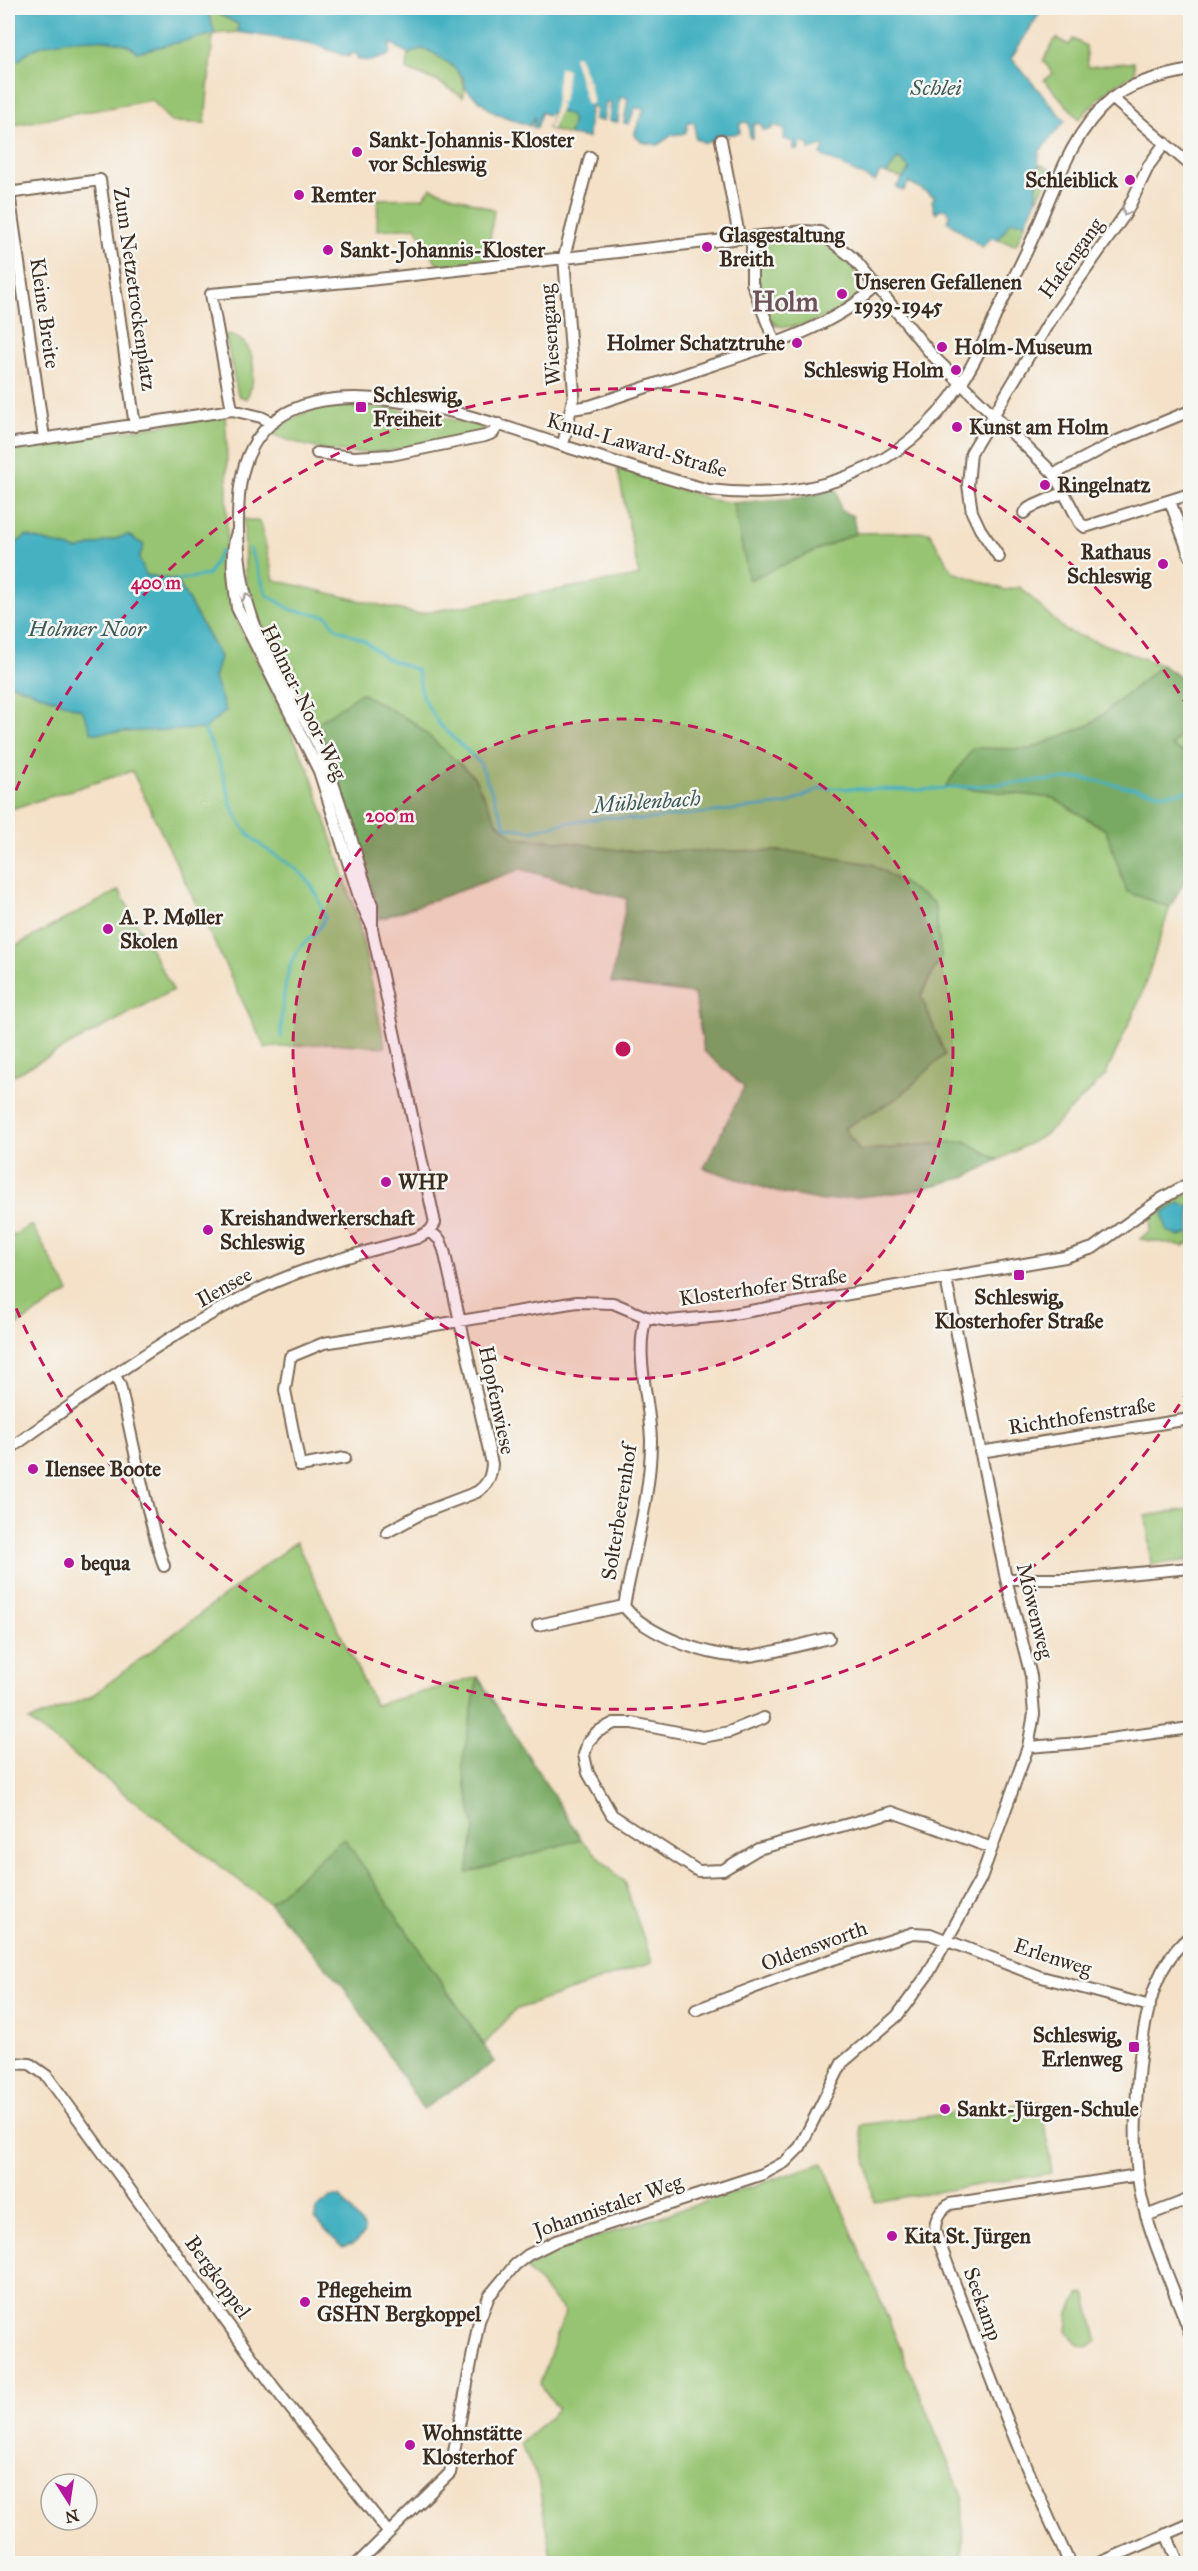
<svg xmlns="http://www.w3.org/2000/svg" width="1198" height="2571" font-family="'IM FELL Great Primer',serif">
<style>
.green{fill:#97c472;stroke:#697748;stroke-width:1.5}
.forest{fill:#79aa64;stroke:#5a6a41;stroke-width:1.5}
.water{fill:#44b1c1;stroke:#406e70;stroke-width:1.5}
.pier{fill:#f4e1c7}
.lines{fill:none;stroke-linecap:round;stroke-linejoin:round}
.stream{stroke:#44b1c1;stroke-width:3}
.street-casing{stroke:#7c6a59;stroke-width:14}
.street{stroke:#fff;stroke-width:10}
.oneway{stroke:#a79f9a}
.ring{fill:none;stroke:#c2185b;stroke-width:3;stroke-dasharray:10 8}
.poi-dot{fill:#b5179e;stroke:#f6f6f2;stroke-width:2}
.labels{text-anchor:middle;stroke-width:5;stroke-linejoin:round;paint-order:stroke}
.poi-label{font-size:21px;font-weight:bold;fill:#3b2a1e;stroke:#f6f6f2;text-anchor:start}
.street-label{font-size:21px;fill:#3b2a1e;stroke:#f6f6f2}
.water-label{font-size:22px;font-style:italic;fill:#3e5957;stroke:#f6f6f2}
.district-label{font-size:27px;font-weight:bold;fill:#6d5159;stroke:#f6f6f2}
.centre{fill:#c2185b;stroke:#f6f6f2;stroke-width:3}
.ring-label{font-size:18px;text-anchor:middle;font-weight:bold;fill:#c2185b;stroke:#f6f6f2;stroke-width:5;stroke-linejoin:round;paint-order:stroke}
</style>
<rect width="100%" height="100%" fill="#f6f6f2"/>
<filter id="ink" filterUnits="userSpaceOnUse"><feTurbulence type="fractalNoise" baseFrequency=".0167" numOctaves="2"/><feDisplacementMap in="SourceGraphic" scale="12" xChannelSelector="R" yChannelSelector="G"/><feConvolveMatrix kernelMatrix="1 2 1 2 8 2 1 2 1" color-interpolation-filters="sRGB"/></filter>
<filter id="wash" filterUnits="userSpaceOnUse"><feTurbulence type="fractalNoise" baseFrequency=".008" numOctaves="4" result="noise"/><feDisplacementMap in="SourceGraphic" scale="24" xChannelSelector="R" yChannelSelector="G"/><feGaussianBlur stdDeviation="1.35" result="paint"/><feColorMatrix in="noise" values="0 0 0 0 0 0 0 0 0 0 0 0 0 0 0 0 0 1.4 0 .05"/><feComposite in="paint" operator="in"/></filter>
<g filter="url(#wash)">
<rect width="100%" height="100%" fill="#f4e1c7"/>
<!-- green -->
<path class="green" d="M211,10L238,24V32L215,34L207,12Z
M213,34L205,123L171,122L152,100L8,126V58L20,60C31,37 122,31 137,52Z
M1056,38L1069,45L1073,39L1086,46L1088,67L1134,62L1135,74L1110,88L1079,119L1044,80L1053,73L1043,60Z
M421,49C441,53 471,74 463,97L439,82L407,70L408,54Z
M558,111L570,115L573,121L569,135L552,130Z
M898,157L910,169L903,178L887,174Z
M1039,164L1052,170L1038,198L1037,194Z
M431,188L494,210L487,260L438,266L416,227L377,230L378,199L423,198Z
M1020,220L1026,222L1016,245L998,240L1010,222Z
M806,236C826,242 867,269 860,293C850,309 795,334 777,325C763,318 748,261 757,248C763,240 796,238 806,236Z
M225,335C257,337 259,376 246,399L238,395Z
M318,406L390,408L486,426L478,434C426,444 370,461 316,448C301,445 286,439 271,434L282,424Z
M225,416C231,481 221,548 233,612L310,772L358,919L385,1047L331,1043L265,1048L132,771L8,810V685L12,684L82,710L214,678L220,657L177,580L146,575L128,535L77,550L26,536L8,549V448Z
M617,466L712,500L733,503L749,580L856,533L929,532L953,572L1006,590L1020,587L1066,631L1162,665L1091,724L1030,749H973L946,786L1053,798L1106,830L1127,892L1170,907L1141,997L1105,1076L1045,1135L998,1160L965,1141L859,1151L844,1128L898,1098L945,1054L921,996L941,956L934,903L872,864L788,851H625L567,842L515,838L497,823L474,777L413,722L361,694L316,724L251,603L245,574L244,519L260,522L274,580L417,614L639,576Z
M1190,722V756L1171,746Z
M119,890L173,990L14,1075L8,1063V950Z
M1190,1192V1242L1184,1246L1140,1239L1150,1230L1152,1215Z
M32,1225L69,1292L8,1331V1238Z
M1190,1509V1560L1151,1565L1146,1516Z
M296,1542L375,1705L478,1677L462,1765L475,1830L468,1873L581,1839L624,1882L652,1962L515,2010L484,2045L344,1838L269,1903L29,1721L90,1697Z
M1041,2102L1052,2173L874,2202L860,2125Z
M823,2163L963,2498L962,2563H552L538,2480L520,2444L558,2409L540,2384L565,2313L526,2268L561,2249Z
M1083,2294L1087,2296L1097,2340L1088,2347L1079,2345L1067,2331L1069,2313L1079,2295Z"/>
<!-- forest -->
<path class="forest" d="M836,489L841,511L853,516L856,533L749,580L733,503L799,498Z
M1162,665L1190,684V722L1171,746L1190,756V871L1170,907L1127,892L1106,830L1053,798L946,786L973,748L1030,749L1091,724Z
M361,693L413,722L474,777L497,822L515,838L567,842L625,851H788L872,864L934,903L941,956L921,996L945,1054L898,1098L844,1128L860,1151L965,1141L998,1160L966,1177L912,1191L823,1201L777,1192L704,1168L744,1087L704,1051L694,994L611,983L627,899L521,869L380,919L337,774L316,724Z
M478,1677L581,1839L467,1873L475,1830L462,1765Z
M344,1838L495,2062L423,2109L344,1987L269,1903Z"/>
<!-- water -->
<path class="water" d="M8,8H1043L1011,58L1065,121L1039,152L1036,200L1026,222H1010L998,240L992,237L982,247L947,221L950,215L947,210L940,209L936,213L934,211L932,200L935,197L909,182L903,191L896,187L910,169L898,158L887,174L880,172L875,182L821,155L824,148L822,146L809,150L810,145L801,142L798,150H794V142L784,139V128L772,125V129L762,130V124H753V138H750L748,122L740,123V133L715,136V140L705,143L695,138V123L688,122L686,133L672,135L658,145L642,142L634,135L644,109L635,108L629,124L624,123L628,98L620,97L618,122L609,121L611,102H606L603,121L595,120L596,108L590,106L588,138L569,135L573,121L570,115L558,111L552,130L548,129L553,112L547,115L541,112L537,128L533,127L535,116L530,126L493,112L466,89L463,77L451,65L430,51L421,49L408,54L391,43L389,55L371,61L358,59L357,54L350,53L349,57L310,43L238,32V24L211,10L208,12L215,34L137,52C122,31 29,38 20,60L8,58Z
M128,535L144,545L139,558L146,575L177,580L220,657L214,678L226,711L204,729L92,733L82,710L12,684L8,685V549L26,536L77,550Z
M1179,1203L1190,1206V1233L1180,1236L1167,1231L1163,1213Z
M331,2197H340L364,2228V2234L353,2244L342,2247L315,2218L316,2209Z"/>
<!-- pier -->
<path class="pier" d="M578,55L587,78L583,80L588,79L593,103L591,104L587,105L573,56Z
M559,68L568,69L563,102H558L562,104L552,130L548,129L555,106Z"/>
<g class="lines">
<!-- stream -->
<path class="stream" d="M250,549L267,595L292,610L327,616L336,628L365,641L385,658L417,670L423,698L439,724L480,763L506,827L532,831L564,823L610,817L640,820L787,804L821,788L920,790L1081,778L1164,794L1190,791
M177,580L208,575L221,551
M204,729C210,742 217,755 221,768C228,787 229,807 241,824C269,866 309,854 325,918C316,938 304,939 296,953C284,974 281,1013 281,1037"/>
</g>
</g>
<g filter="url(#ink)">
<g class="lines">
<!-- street casing -->
<g class="street-casing">
<path id="street" d="M1112,98L1190,165
M721,140L739,236
M8,193L100,180L135,426
M9,193L44,438
M752,238V283L775,343
M572,409L590,406C631,392 671,379 712,365C769,346 831,328 876,287
M232,410L211,294L369,280L804,231L820,232L853,258L932,355L1054,474L1080,523L1085,527L1190,494
M8,444L232,410L261,417L273,423
M563,445L574,394L564,257L590,157
M317,453L354,457L391,455L485,436L493,433L499,424
M1054,474L1117,441L1190,411
M1170,501L1190,556
M1024,513L1029,508L1065,492
M237,532C229,556 234,583 237,608L319,771L361,903L370,922
M999,557L980,529L972,512L968,485L971,453L1049,322L1126,213L1149,165L1165,143
M115,1376L120,1385C134,1446 145,1507 164,1566
M8,1450C93,1390 181,1323 277,1281C322,1262 370,1251 417,1238L430,1231L435,1223L372,929V905C355,854 342,801 321,752C301,706 267,664 252,617C239,580 236,535 239,496C252,333 473,416 564,446C612,461 660,477 709,490C812,503 903,472 961,383C977,360 988,332 1000,306C1012,280 1026,255 1037,228C1057,183 1072,133 1110,100C1133,81 1163,76 1190,70
M980,1452L1190,1419
M345,1458L300,1466L285,1390L290,1357L324,1343L577,1302L613,1303L646,1317L669,1321L721,1316L1065,1257L1093,1248L1161,1199L1190,1183
M387,1532L422,1513L477,1492C488,1484 491,1477 492,1464L444,1250L440,1240L430,1231
M1006,1579H1074L1190,1568
M624,1606C643,1634 714,1660 748,1656C775,1653 802,1644 829,1638
M538,1625L624,1606C634,1552 651,1495 651,1441C650,1400 634,1357 646,1317
M764,1718L729,1732L703,1737L632,1723H614L597,1732L588,1742L584,1755L588,1773L612,1815L698,1871L723,1870L758,1849L892,1812L992,1848
M1028,1747L1080,1743L1190,1728
M1190,1936C1179,1945 1169,1958 1162,1971C1136,2020 1129,2146 1142,2200C1153,2245 1174,2289 1190,2333
M696,2010L800,1970L913,1933L930,1934L1038,1976L1150,2006
M8,2063L30,2064L47,2076L273,2386L388,2532
M1146,2216L1190,2199
M1166,2534L1179,2564
M357,2564L450,2473L479,2321L489,2296L515,2265L528,2255L556,2241L763,2174L785,2162L800,2147L842,2063L897,2016L928,1974L981,1878L1028,1747L1034,1714L1031,1676L1006,1579L946,1279
M1070,2564C1018,2455 977,2343 935,2231C935,2218 940,2211 950,2204L1138,2175
M1097,2564L1190,2524"/>
</g>
<!-- street -->
<use href="#street" class="street"/>
</g>
<!-- one-way arrows -->
<defs><path id="oneway-chevron" d="M-2-3.5L2.5 0L-2 3.5" fill="none" stroke-width="1.6" stroke-linecap="round" stroke-linejoin="round" transform="scale(1.5)"/></defs>
<g class="oneway">
<use href="#oneway-chevron" transform="translate(1126 212) rotate(119)"/>
<use href="#oneway-chevron" transform="translate(247 597) rotate(-102)"/>
</g>
</g>
<!-- distance rings -->
<circle cx="623" cy="1049" r="330" fill="#c2185b" fill-opacity=".12"/>
<g class="ring">
<circle cx="623" cy="1049" r="330"/>
<path d="M1189 1389A660 660 0 0 1 9 1291M9 807A660 660 0 0 1 1189 709"/>
</g>
<!-- markers -->
<g class="poi-dot">
<circle cx="357" cy="152" r="6"/>
<circle cx="1130" cy="180" r="6"/>
<circle cx="299" cy="195" r="6"/>
<circle cx="707" cy="247" r="6"/>
<circle cx="328" cy="250" r="6"/>
<circle cx="842" cy="294" r="6"/>
<circle cx="797" cy="343" r="6"/>
<circle cx="942" cy="347" r="6"/>
<circle cx="956" cy="370" r="6"/>
<rect x="355" y="401" width="12" height="12" rx="3"/>
<circle cx="957" cy="427" r="6"/>
<circle cx="1045" cy="485" r="6"/>
<circle cx="1163" cy="564" r="6"/>
<circle cx="108" cy="929" r="6"/>
<circle cx="386" cy="1182" r="6"/>
<circle cx="208" cy="1230" r="6"/>
<rect x="1013" y="1269" width="12" height="12" rx="3"/>
<circle cx="33" cy="1469" r="6"/>
<circle cx="69" cy="1563" r="6"/>
<rect x="1128" y="2041" width="12" height="12" rx="3"/>
<circle cx="945" cy="2109" r="6"/>
<circle cx="892" cy="2236" r="6"/>
<circle cx="305" cy="2302" r="6"/>
<circle cx="410" cy="2445" r="6"/>
</g>
<g class="labels">
<!-- poi labels -->
<g class="poi-label">
<text x="369" y="147">Sankt-Johannis-Kloster<tspan x="369" dy="24">vor Schleswig</tspan></text>
<text x="1118" y="187" text-anchor="end">Schleiblick</text>
<text x="311" y="202">Remter</text>
<text x="719" y="242">Glasgestaltung<tspan x="719" dy="24">Breith</tspan></text>
<text x="340" y="257">Sankt-Johannis-Kloster</text>
<text x="854" y="289">Unseren Gefallenen<tspan x="854" dy="24">1939-1945</tspan></text>
<text x="785" y="350" text-anchor="end">Holmer Schatztruhe</text>
<text x="954" y="354">Holm-Museum</text>
<text x="944" y="377" text-anchor="end">Schleswig Holm</text>
<text x="373" y="402">Schleswig,<tspan x="373" dy="24">Freiheit</tspan></text>
<text x="969" y="434">Kunst am Holm</text>
<text x="1057" y="492">Ringelnatz</text>
<text x="1151" y="559" text-anchor="end">Rathaus<tspan x="1151" dy="24">Schleswig</tspan></text>
<text x="120" y="924">A. P. Møller<tspan x="120" dy="24">Skolen</tspan></text>
<text x="398" y="1189">WHP</text>
<text x="220" y="1225">Kreishandwerkerschaft<tspan x="220" dy="24">Schleswig</tspan></text>
<text x="1019" y="1304" text-anchor="middle">Schleswig,<tspan x="1019" dy="24">Klosterhofer Straße</tspan></text>
<text x="45" y="1476">Ilensee Boote</text>
<text x="81" y="1570">bequa</text>
<text x="1122" y="2042" text-anchor="end">Schleswig,<tspan x="1122" dy="24">Erlenweg</tspan></text>
<text x="957" y="2116">Sankt-Jürgen-Schule</text>
<text x="904" y="2243">Kita St. Jürgen</text>
<text x="317" y="2297">Pflegeheim<tspan x="317" dy="24">GSHN Bergkoppel</tspan></text>
<text x="422" y="2440">Wohnstätte<tspan x="422" dy="24">Klosterhof</tspan></text>
</g>
<!-- street labels -->
<g class="street-label">
<text transform="translate(1071 258) rotate(-54)" y="7">Hafengang</text>
<text transform="translate(135 289) rotate(82)" y="7">Zum Netzetrockenplatz</text>
<text transform="translate(45 313) rotate(82)" y="7">Kleine Breite</text>
<text transform="translate(550 335) rotate(-94)" y="7">Wiesengang</text>
<text transform="translate(637 445) rotate(16)" y="7">Knud-Laward-Straße</text>
<text transform="translate(304 702) rotate(64)" y="7">Holmer-Noor-Weg</text>
<text transform="translate(224 1287) rotate(-29)" y="7">Ilensee</text>
<text transform="translate(763 1287) rotate(-8)" y="7">Klosterhofer Straße</text>
<text transform="translate(497 1400) rotate(78)" y="7">Hopfenwiese</text>
<text transform="translate(1082 1416) rotate(-9)" y="7">Richthofenstraße</text>
<text transform="translate(619 1512) rotate(-81)" y="7">Solterbeerenhof</text>
<text transform="translate(1035 1611) rotate(76)" y="7">Möwenweg</text>
<text transform="translate(814 1946) rotate(-20)" y="7">Oldensworth</text>
<text transform="translate(1053 1957) rotate(18)" y="7">Erlenweg</text>
<text transform="translate(608 2206) rotate(-19)" y="7">Johannistaler Weg</text>
<text transform="translate(218 2277) rotate(54)" y="7">Bergkoppel</text>
<text transform="translate(983 2304) rotate(70)" y="7">Seekamp</text>
</g>
<!-- water labels -->
<g class="water-label">
<text x="936" y="95">Schlei</text>
<text x="87" y="636">Holmer Noor</text>
<text transform="translate(647 801) rotate(-4)" y="8">Mühlenbach</text>
</g>
<!-- district labels -->
<g class="district-label">
<text x="785" y="311">Holm</text>
</g>
</g>
<circle cx="623" cy="1049" r="9" class="centre"/>
<g class="ring-label">
<text x="156" y="589">400 m</text>
<text x="390" y="822">200 m</text>
</g>
<!-- margin -->
<rect width="1198" height="2571" fill="none" stroke="#f6f6f2" stroke-width="30"/>
<!-- north arrow -->
<g transform="translate(69 2502) rotate(168)"><circle r="28" fill="#f6f6f2" stroke="#aba49d" stroke-width="1.5"/>
<path d="M0-4.5L10 22L0 15L-10 22Z" fill="#b5179e"/>
<text y="-9" font-size="16" font-weight="bold" text-anchor="middle" fill="#3b2a1e">N</text>
</g>
</svg>
